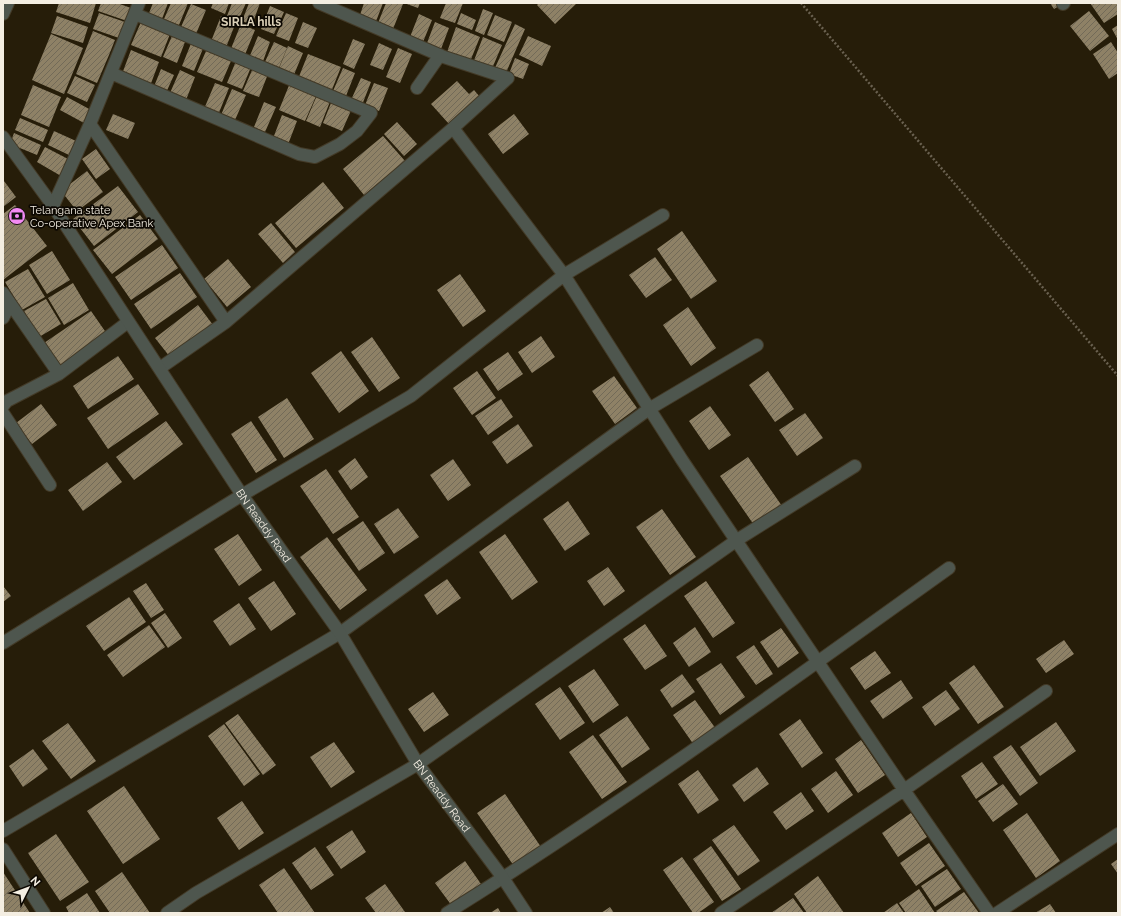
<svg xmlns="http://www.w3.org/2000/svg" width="1121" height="916" font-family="Raleway,sans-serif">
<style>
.building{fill:url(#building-hatch)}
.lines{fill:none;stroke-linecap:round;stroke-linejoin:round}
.minor-casing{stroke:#433a27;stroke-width:14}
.tertiary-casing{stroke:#433a27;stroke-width:14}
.path{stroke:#6a6150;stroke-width:2.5;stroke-dasharray:2 2;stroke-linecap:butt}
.minor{stroke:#4e564e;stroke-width:12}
.tertiary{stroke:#4e564e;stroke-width:12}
.labels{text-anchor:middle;stroke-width:3.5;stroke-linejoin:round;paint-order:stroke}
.poi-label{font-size:11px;fill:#f4eee2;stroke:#0c0802;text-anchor:start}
.street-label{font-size:11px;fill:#f4eee2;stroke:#0c0802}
.neighbourhood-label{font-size:12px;font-weight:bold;fill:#dcd1b8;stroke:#0c0802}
</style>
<defs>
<pattern id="building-hatch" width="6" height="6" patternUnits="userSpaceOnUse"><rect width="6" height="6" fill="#8e8166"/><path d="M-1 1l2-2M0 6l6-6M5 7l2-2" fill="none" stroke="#726a58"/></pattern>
</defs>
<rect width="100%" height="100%" fill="#261d09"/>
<!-- building -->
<path class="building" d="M59,3H96L90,23L56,12Z
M101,3H117L131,8L127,21L98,11Z
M153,3H168L162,19L149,13Z
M171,3H188L179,25L164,19Z
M213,3H229L225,14L211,8Z
M232,3H246L238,21L227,16Z
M249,3H260L252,25L242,21Z
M364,3H383L375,24L359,18Z
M386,3L403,4L393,29L378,23Z
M404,3H420L418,8Z
M446,3H463L455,23L440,18Z
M539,3H577L555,24L537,5Z
M1050,3H1064L1054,9Z
M1090,3H1118V14L1104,23Z
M191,4L206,10L196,34L181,27Z
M270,6L284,12L274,34L261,29Z
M483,9L493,13L484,35L475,31Z
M1089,11L1109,36L1090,51L1070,26Z
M99,13L125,22L119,38L93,29Z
M286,13L298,18L289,41L276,36Z
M461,13L476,20L472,30L457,24Z
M419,14L432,20L423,42L410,37Z
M495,15L512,22L504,42L487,35Z
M57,16L88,27L83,43L51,33Z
M221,16L236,22L225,50L210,44Z
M141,22L170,34L161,57L131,45Z
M303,22L317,28L308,48L295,43Z
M435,22L449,28L441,49L427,43Z
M241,24L255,30L244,57L230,51Z
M515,24L525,29L505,75L494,70Z
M1118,25V40L1112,29Z
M456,27L480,37L469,64L446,55Z
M93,31L115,40L109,55L99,51L109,55L97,83L76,74Z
M51,34L83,48L64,94L32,80Z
M172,36L185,42L177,63L163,57Z
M258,36L270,42L262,64L249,58Z
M528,36L551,46L542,66L519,55Z
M483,37L502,45L491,71L473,63Z
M353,39L365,44L354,69L343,64Z
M192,41L204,46L194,71L182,66Z
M274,42L287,48L278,70L264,64Z
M1111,42L1118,53V73L1109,79L1093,54Z
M379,43L392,49L383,70L370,65Z
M288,46L303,53L293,77L278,71Z
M398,48L412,54L400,83L386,77Z
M131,50L159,62L150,86L122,74Z
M206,51L231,61L222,82L197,72Z
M308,54L341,67L331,92L298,79Z
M515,58L529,64L523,79L509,74Z
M236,61L251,67L242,89L227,83Z
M253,68L268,74L259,97L243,91Z
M343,68L355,73L346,96L333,91Z
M161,69L174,75L165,95L153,89Z
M180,70L195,77L186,100L170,93Z
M75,76L95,85L87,102L67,93Z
M361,78L371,82L362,105L351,100Z
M457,81L469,94L474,90L480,97L449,124L431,104Z
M215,83L229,88L218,115L204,109Z
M290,83L317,94L305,121L279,110Z
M374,83L388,88L379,111L365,105Z
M33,85L61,97L49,127L21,115Z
M232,89L246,95L235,120L221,115Z
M318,93L331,99L320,127L306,121Z
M67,97L91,110L84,123L60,110Z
M333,98L353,106L342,131L323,123Z
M264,102L276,107L265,132L254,127Z
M113,114L135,123L128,139L106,130Z
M514,114L529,134L503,154L488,134Z
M282,115L297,121L287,147L272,141Z
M20,118L48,130L43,142L15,130Z
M397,122L417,144L404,156L384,134Z
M54,131L76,141L69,155L48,145Z
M14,133L41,145L37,155L10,144Z
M383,136L405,161L364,195L343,169Z
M45,147L70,160L61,176L37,162Z
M96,149L110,169L96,179L82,159Z
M87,171L103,192L77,211L61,191Z
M4,181L16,197L3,207V182Z
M323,182L344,208L296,248L275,223Z
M118,186L138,212L94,246L73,219Z
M15,205L47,246L3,280V214Z
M140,215L158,239L112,274L93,250Z
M271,223L295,252L283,263L258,234Z
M682,231L717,281L691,299L657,249Z
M162,245L178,268L131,300L115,277Z
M52,251L70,280L47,294L29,265Z
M655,257L672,280L646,298L629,275Z
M228,259L251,287L227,307L204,279Z
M28,269L45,297L22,310L5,282Z
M180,273L197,297L151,329L134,304Z
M460,274L486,311L463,327L437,290Z
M73,283L89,310L64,325L48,298Z
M46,299L61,324L39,337L24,311Z
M198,305L213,325L170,357L155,338Z
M688,307L716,348L691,366L663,325Z
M91,311L107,334L59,366L44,343Z
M541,336L555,357L532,373L518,352Z
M372,337L400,378L379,392L351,352Z
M341,351L369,391L339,413L311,373Z
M508,352L523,374L498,391L483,369Z
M118,356L134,379L88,409L73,386Z
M477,371L496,398L472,415L453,388Z
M768,371L794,409L775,422L749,385Z
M614,376L637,408L615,424L592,391Z
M138,384L159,414L108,449L87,418Z
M287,398L314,439L284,458L258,417Z
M501,399L513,417L488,435L475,416Z
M41,404L57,425L32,444L16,423Z
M710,406L731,435L709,450L689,421Z
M805,413L823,438L797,456L779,430Z
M166,421L183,444L134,480L116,457Z
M251,421L277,460L256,473L231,434Z
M518,424L533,446L507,464L492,442Z
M748,457L782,506L754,525L720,476Z
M355,458L368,477L351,490L338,471Z
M453,459L471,485L448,501L430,475Z
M107,462L122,482L83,511L68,490Z
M326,469L359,517L333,534L300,486Z
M568,501L590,534L565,551L543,519Z
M398,508L419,537L394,554L374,524Z
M662,509L696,557L670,575L636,527Z
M363,521L385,553L359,571L337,539Z
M238,534L262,570L239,586L214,549Z
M505,534L538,582L512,600L479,552Z
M327,537L367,590L340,610L300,557Z
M608,567L625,591L604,606L587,581Z
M447,579L461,598L437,615L424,595Z
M274,581L296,614L271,631L248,598Z
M706,581L735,623L713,638L684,596Z
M146,583L164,610L151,618L133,591Z
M3,586L11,596L3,602Z
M129,597L146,622L104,651L86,626Z
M239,603L256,629L230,646L213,621Z
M165,613L182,638L168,648L151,623Z
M645,624L667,656L645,670L623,639Z
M149,625L165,647L123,677L107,655Z
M695,627L711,652L689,667L673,643Z
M781,628L799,653L778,668L760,642Z
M1064,640L1074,654L1046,673L1036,659Z
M754,645L773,674L756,685L736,657Z
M875,651L891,673L865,690L850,668Z
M721,663L745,697L720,715L696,679Z
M974,665L1004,707L978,724L949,683Z
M594,669L619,705L593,723L568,686Z
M682,674L695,692L672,708L660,690Z
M901,680L913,698L883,719L870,701Z
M560,687L585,723L560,740L535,704Z
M946,690L960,709L935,726L922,707Z
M433,692L449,715L424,732L408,709Z
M695,700L716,729L694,745L673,715Z
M238,714L276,765L263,775L225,723Z
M627,716L650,749L622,768L599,735Z
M800,719L823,753L802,768L779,734Z
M1056,722L1076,751L1040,776L1020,747Z
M68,723L96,761L71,779L42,741Z
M224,724L260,774L244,786L208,736Z
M593,735L627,782L602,799L569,752Z
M861,740L885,775L858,793L835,759Z
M334,742L355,772L331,788L310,757Z
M1011,745L1038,783L1020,796L993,757Z
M33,749L48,769L23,787L9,766Z
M982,762L998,784L976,799L961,776Z
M757,767L769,784L744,802L732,785Z
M698,770L719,800L698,814L678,784Z
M836,771L853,795L828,813L811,789Z
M1003,784L1018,804L993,822L978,801Z
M124,786L160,839L123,864L87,811Z
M801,792L814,811L786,830L773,812Z
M505,794L541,847L514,866L477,813Z
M242,801L264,833L239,850L217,818Z
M911,813L927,837L898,857L882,833Z
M1027,813L1060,861L1036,878L1003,830Z
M734,825L760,861L738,876L712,840Z
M352,830L366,852L341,869L326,847Z
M56,834L89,882L60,901L28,853Z
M929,843L945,866L916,886L900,863Z
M711,846L741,889L722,901L693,859Z
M315,847L334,875L311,890L292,863Z
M682,857L714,902L698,913H693L663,870Z
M1118,859V874L1111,864Z
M465,861L481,884L452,906L435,883Z
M284,868L315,913H278L259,885Z
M947,869L961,889L935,907L921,886Z
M3,872L30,913H3Z
M122,872L150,913H110L95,891Z
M818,876L844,913H807L794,894Z
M385,884L405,912L404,913H376L365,898Z
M919,889L935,913H906L899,903Z
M964,892L979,913H938L936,911Z
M87,893L100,913H69L66,907Z
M793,898L804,913H771Z
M897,903L904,913H883Z
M1050,904L1056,913H1035Z
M610,907L614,913H601Z
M498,908L501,913H490Z"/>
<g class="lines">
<!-- minor casing -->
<g class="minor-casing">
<path id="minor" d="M1063,4L1064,3
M111,73L299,154L315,157L340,144L357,131L371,113L135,14
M417,88L440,55
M90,124L226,322
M453,128L564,275L682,460L904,790L989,913
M53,206L90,124L139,3
M3,293L59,374L128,322
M3,318L10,304
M160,368L226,322L453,128L508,78L444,57L319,3
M3,406L7,401L59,374
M3,413L50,485
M3,643L242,495L411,396L564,275L663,215
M3,831L340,633L649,409L757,345
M3,849L44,913
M167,913L196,893L418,764L737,540L855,466
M447,913C619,806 784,686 949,568
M721,913L904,790L1046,691
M997,913L1118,834"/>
</g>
<!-- tertiary casing -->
<g class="tertiary-casing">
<g id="tertiary">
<path d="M3,14L8,3"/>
<path id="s1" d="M3,137L53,206L242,495L340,633L418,764L503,878L526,913"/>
</g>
</g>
<!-- path -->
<path class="path" d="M801,3L1118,376"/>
<!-- minor -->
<use href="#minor" class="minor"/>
<!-- tertiary -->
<use href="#tertiary" class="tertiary"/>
</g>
<!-- icons -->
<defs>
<g id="bank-disc" transform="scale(0.9)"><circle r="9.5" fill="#f28af3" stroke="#0c0802"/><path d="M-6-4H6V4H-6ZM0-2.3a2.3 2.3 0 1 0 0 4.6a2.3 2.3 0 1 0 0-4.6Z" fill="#111"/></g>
</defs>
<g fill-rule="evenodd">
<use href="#bank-disc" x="17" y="216"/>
</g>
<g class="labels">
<!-- poi labels -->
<g class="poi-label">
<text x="30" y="214">Telangana state<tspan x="30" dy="13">Co-operative Apex Bank</tspan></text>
</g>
<!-- street labels -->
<g class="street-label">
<text dy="4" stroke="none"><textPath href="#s1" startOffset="468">BN Readdy Road</textPath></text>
<text dy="4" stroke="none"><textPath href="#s1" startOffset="792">BN Readdy Road</textPath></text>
</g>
<!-- neighbourhood labels -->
<g class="neighbourhood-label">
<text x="251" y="26">SIRLA hills</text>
</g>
</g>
<!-- border -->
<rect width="1121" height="916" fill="none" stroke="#f4eee2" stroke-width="8"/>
<!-- north arrow -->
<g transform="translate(28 888) rotate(48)" stroke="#0c0802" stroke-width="3" paint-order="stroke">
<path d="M0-3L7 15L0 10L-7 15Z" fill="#f4eee2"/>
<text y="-6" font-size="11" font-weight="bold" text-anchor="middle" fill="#f4eee2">N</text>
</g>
</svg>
